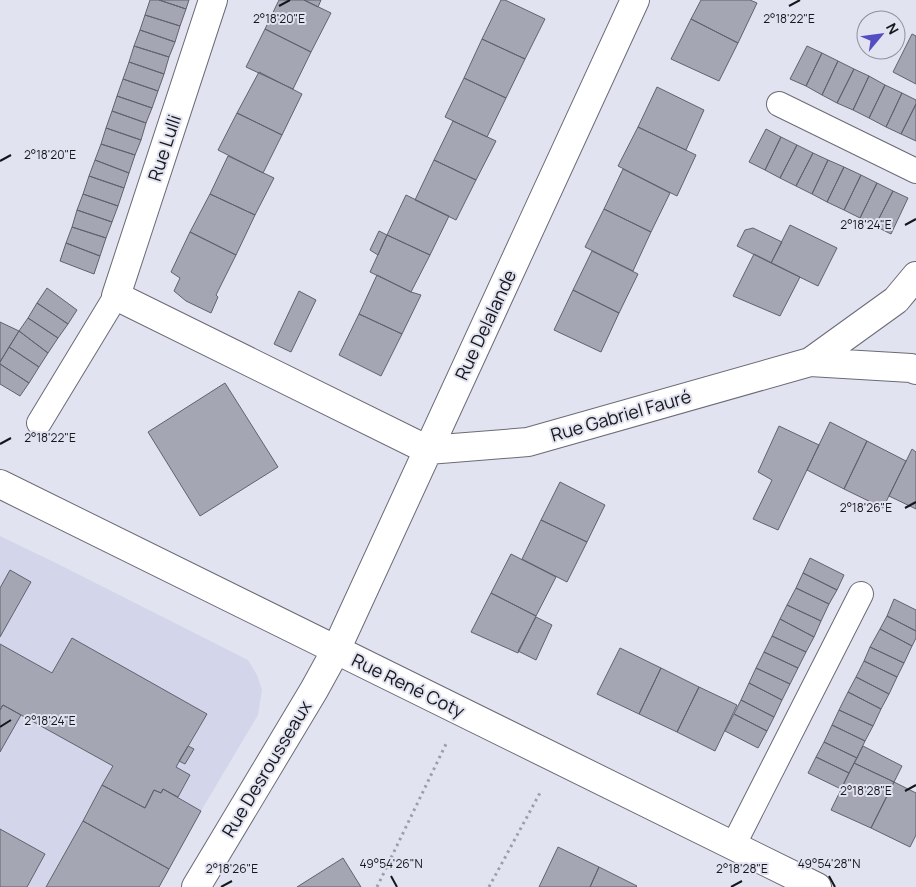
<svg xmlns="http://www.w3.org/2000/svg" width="916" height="887" font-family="Manrope,sans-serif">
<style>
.built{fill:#d3d6ea}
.building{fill:#a5a6b3;stroke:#61626d}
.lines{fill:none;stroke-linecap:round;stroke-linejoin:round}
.service-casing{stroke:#6a6b76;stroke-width:26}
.minor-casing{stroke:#6a6b76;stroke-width:30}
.path{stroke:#9d9ea9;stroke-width:3;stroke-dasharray:2.5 4;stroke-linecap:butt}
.service{stroke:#fff;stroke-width:24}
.minor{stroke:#fff;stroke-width:28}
.ticks{fill:none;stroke:#16171b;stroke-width:2}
.labels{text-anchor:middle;stroke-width:4;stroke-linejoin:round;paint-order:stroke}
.street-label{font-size:18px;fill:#16171b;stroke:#e2e3f1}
.ticks-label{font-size:12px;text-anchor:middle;fill:#16171b;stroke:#e2e3f1;stroke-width:4;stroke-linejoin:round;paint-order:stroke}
</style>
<rect width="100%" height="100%" fill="#e2e3f1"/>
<!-- built -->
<path class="built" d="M0,536L56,563L248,660L257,675L262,690L258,715L201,811L159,887H0Z"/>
<!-- building -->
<path class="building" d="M150,0H159L186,9L180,26L145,15Z
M159,0H189L186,9Z
M279,0H304L331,13L311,52L265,29Z
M304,0H321L318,7Z
M501,0H505L545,19L525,59L482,39Z
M701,0H750L757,3L738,43L691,19Z
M145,15L180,26L175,42L140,30Z
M691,19L738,43L719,81L671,59Z
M265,29L311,52L293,89L246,67Z
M140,30L175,42L169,57L134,46Z
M912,34L916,36V84L893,72Z
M482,39L525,59L506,98L464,78Z
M134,46L169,57L164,74L129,62Z
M807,46L822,53L806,86L790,79Z
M822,53L838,61L822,95L806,86Z
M838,61L854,69L837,103L822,95Z
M129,62L164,74L158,91L123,79Z
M854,69L869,76L853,110L837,103Z
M259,72L302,94L282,135L237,113Z
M869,76L885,85L869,118L853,110Z
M464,78L506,98L487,137L445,117Z
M123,79L158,91L152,108L117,96Z
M885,85L902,93L886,127L869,118Z
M657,87L704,110L686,150L638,127Z
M902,93L916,100V104L901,134L886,127Z
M117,96L152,108L146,123L112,111Z
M916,104V141L901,134Z
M112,111L146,123L141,140L106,128Z
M237,113L282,135L263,173L218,150Z
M453,121L496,141L476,180L434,160Z
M638,127L696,155L677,196L618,166Z
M106,128L141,140L135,155L101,144Z
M766,129L781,137L765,170L749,162Z
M781,137L797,145L780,178L765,170Z
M101,144L135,155L129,173L95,160Z
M797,145L813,153L796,186L780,178Z
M813,153L828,160L812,194L796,186Z
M228,156L274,178L255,215L210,194Z
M95,160L129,173L124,188L89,176Z
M434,160L476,180L456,220L415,200Z
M828,160L844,167L827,202L812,194Z
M844,167L861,175L844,210L827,202Z
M623,169L670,193L651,232L604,209Z
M861,175L877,183L860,218L844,210Z
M89,176L124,188L118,206L83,194Z
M877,183L893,191L875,226L860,218Z
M893,191L908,198L891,234L875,226Z
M83,194L118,206L112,222L77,210Z
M210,194L255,215L236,255L190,232Z
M406,195L449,216L430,255L387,235Z
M604,209L651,232L633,271L585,247Z
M77,210L112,222L106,238L72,227Z
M790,225L837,248L818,286L771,263Z
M72,227L106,238L100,256L66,243Z
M753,228L782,242L771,263L737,246L745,230Z
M379,231L387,235L378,255L370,250Z
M190,232L236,255L216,295L218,297L211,313L186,301L174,291L180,278L171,272Z
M387,235L430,255L411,292L370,272Z
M66,243L100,256L94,274L60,261Z
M592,251L638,274L619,313L573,290Z
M754,254L800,277L780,316L733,296Z
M377,275L411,292L421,295L402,334L359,314Z
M47,288L77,310L68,324L37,303Z
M573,290L619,313L601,352L554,330Z
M299,291L316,300L291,352L274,344Z
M37,303L68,324L58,338L28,318Z
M359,314L402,334L381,376L339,355Z
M28,318L58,338L48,353L19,331Z
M0,322L19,331L0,362Z
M19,331L48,353L39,367L9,347Z
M9,347L39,367L29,383L0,364V362Z
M0,364L29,383L20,396L0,384Z
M225,383L278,467L200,516L148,432Z
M830,422L867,441L844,489L807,470Z
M779,426L819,445L778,530L753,519L772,480L758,472Z
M867,441L906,461L883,508L844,489Z
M912,449L916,452V509L889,496Z
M560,482L605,505L587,542L541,520Z
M541,520L587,542L567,582L522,559Z
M511,554L556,577L536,616L491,593Z
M810,558L844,575L837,590L803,573Z
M10,570L31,582L0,637V588Z
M803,573L837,590L829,604L796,588Z
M796,588L829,604L821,621L787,605Z
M491,593L536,616L518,653L471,632Z
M894,599L916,610V631L887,616Z
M787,605L821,621L814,637L780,619Z
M887,616L916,631V638L912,646L880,629Z
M536,617L552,625L536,660L518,651Z
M780,619L814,637L806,652L772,636Z
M880,629L912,646L904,663L870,647Z
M772,636L806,652L798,668L764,652Z
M72,638L207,714L176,767L190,775L178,797L163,789L161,793L154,790L145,808L102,785L113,766L3,705L0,710V644L52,673Z
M870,647L904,663L897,677L864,661Z
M620,648L661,668L639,714L597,694Z
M764,652L798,668L790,684L756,668Z
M864,661L897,677L889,694L856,677Z
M661,668L699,687L677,732L639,714Z
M756,668L790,684L782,700L749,683Z
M856,677L889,694L881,709L848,692Z
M749,683L782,700L774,717L741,700Z
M699,687L737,705L715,751L677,732Z
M848,692L881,709L873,726L839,710Z
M741,700L774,717L767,731L734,714Z
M3,705L21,715L0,752V710Z
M839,710L873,726L865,741L832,725Z
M734,714L767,731L758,748L725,731Z
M832,725L865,741L857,758L824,742Z
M824,742L857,758L849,773L816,757Z
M188,746L194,749L185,764L179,761Z
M863,746L902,766L894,782L854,763Z
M816,757L849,773L841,789L808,773Z
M854,763L894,782L871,828L831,810Z
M894,782L916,793V835L910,847L871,828Z
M102,785L145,808L154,790L161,793L163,789L201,811L169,869L83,821Z
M83,821L169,869L159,887H46Z
M0,829L45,854L27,887H0Z
M558,847L599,867L590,887H539Z
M343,858L361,887H297Z
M599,867L637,886L636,887H590Z"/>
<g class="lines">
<!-- service casing -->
<g class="service-casing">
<path id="service" d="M779,104L916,171
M39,423L116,296
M733,846L861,594"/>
</g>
<!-- minor casing -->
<g class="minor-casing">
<path id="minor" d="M213,0L116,296L428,450L528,442L810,362L911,368L916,370
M810,362L896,300L916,276
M0,484L817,887
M196,887L314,690L336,650L635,0"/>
</g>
<!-- path -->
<path class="path" d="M377,887L446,744
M489,887L541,791"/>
<!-- service -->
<use href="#service" class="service"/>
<!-- minor -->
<use href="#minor" class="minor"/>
</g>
<!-- ticks -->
<path class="ticks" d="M279,6L290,0M789,6L800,0M0,161L11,155M905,225L916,219M0,444L11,438M905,508L916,502M0,727L11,720M905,791L916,785M391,876L397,887M829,876L835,887M221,887L232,881M731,887L742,881"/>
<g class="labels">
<!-- street labels -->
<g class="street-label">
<text transform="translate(165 148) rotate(-72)" y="6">Rue Lulli</text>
<text transform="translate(486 325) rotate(-65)" y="6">Rue Delalande</text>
<text transform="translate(621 416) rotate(-16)" y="6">Rue Gabriel Fauré</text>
<text transform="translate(408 686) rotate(26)" y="6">Rue René Coty</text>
<text transform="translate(267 769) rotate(-59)" y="6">Rue Desrousseaux</text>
</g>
</g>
<g class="ticks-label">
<text x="279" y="23">2°18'20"E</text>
<text x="789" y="23">2°18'22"E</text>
<text x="50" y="159">2°18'20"E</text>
<text x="866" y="229">2°18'24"E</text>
<text x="50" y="442">2°18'22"E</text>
<text x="866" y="512">2°18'26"E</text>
<text x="50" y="725">2°18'24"E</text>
<text x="866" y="795">2°18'28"E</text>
<text x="391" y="868">49°54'26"N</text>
<text x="829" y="868">49°54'28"N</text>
<text x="232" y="873">2°18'26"E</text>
<text x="742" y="873">2°18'28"E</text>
</g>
<!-- north arrow -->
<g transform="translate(881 35) rotate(61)"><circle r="24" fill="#e2e3f1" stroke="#90919b"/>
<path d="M0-4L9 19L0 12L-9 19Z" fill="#544cc3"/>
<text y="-8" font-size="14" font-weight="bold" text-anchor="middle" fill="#16171b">N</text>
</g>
</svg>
